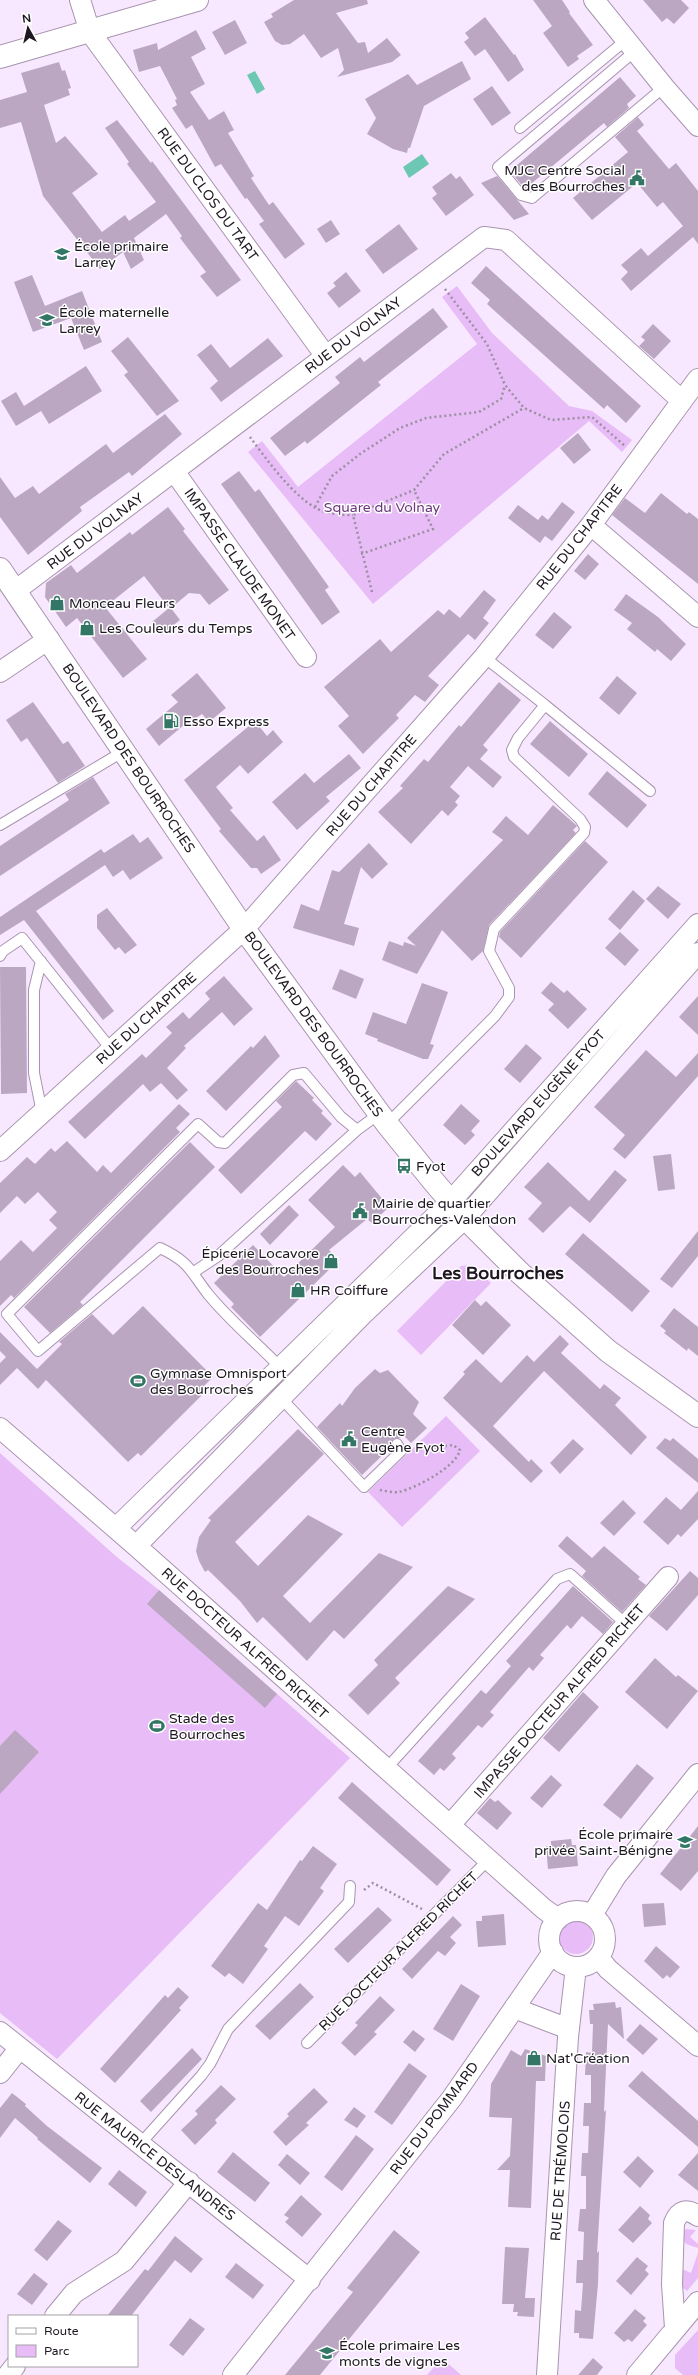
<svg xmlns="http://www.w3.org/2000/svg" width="698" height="2375" font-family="'Varela Round',sans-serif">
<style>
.green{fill:#e7bcf7}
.water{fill:#6cc8b2}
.building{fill:#bba7c2}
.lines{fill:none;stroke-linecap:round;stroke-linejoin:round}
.service-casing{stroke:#a894af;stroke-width:12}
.minor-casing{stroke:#a894af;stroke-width:22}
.secondary-casing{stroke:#a894af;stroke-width:24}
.primary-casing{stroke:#a894af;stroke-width:24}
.path{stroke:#9b8fa0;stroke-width:2.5;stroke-dasharray:2 3;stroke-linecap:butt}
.service{stroke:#fff;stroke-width:10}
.minor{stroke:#fff;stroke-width:20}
.secondary{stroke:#fff;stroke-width:22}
.primary{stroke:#fff;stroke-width:22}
.labels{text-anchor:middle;stroke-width:3;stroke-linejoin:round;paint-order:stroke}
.poi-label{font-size:14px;fill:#1e1721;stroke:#fff;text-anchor:start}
.street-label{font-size:14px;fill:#1e1721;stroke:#fff}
.park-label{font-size:14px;fill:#6c387e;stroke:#fff}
.district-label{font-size:18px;font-weight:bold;fill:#1e1721;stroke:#fff}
</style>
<rect width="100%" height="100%" fill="#f8e8ff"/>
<!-- green -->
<path class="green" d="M457,286L492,333L569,406L592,411L632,440L622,452L589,421L373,604L248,452L262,441L298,487L477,344L442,297Z
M472,1265L491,1283L421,1355L397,1331L461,1266Z
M446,1416L480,1451L402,1527L368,1492Z
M0,1453L118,1558L159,1590L350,1758L57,2059L0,2013Z
M559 1937a17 17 0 1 1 34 0a17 17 0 1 1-34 0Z
M686,2229L696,2230L690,2237L698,2244V2248L686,2244L681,2235Z
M698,2253V2278L687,2291L682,2287V2269L691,2273Z
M698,2330V2375H683L675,2368V2355Z
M442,2358L461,2375H427Z"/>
<!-- water -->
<path class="water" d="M255,71L265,89L257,94L247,75Z
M422,154L429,164L409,178L403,167Z"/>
<!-- building -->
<path class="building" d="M294,0H367L368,4L336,13L358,43L365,42L368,53L387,38L401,55L392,62L337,77L344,70L338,48L321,58L304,34L290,44L282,45L275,41L264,22L273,17L271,14Z
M533,0H562L570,12L569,13L593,45L577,56L579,59L568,67L543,33L552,26Z
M643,0H681L689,8L674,24L667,18L662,22Z
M485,17L514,55L515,54L524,70L508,82L485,49L475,56L464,42L469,38L465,33Z
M235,20L247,43L225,55L212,32Z
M196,30L206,49L191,57L205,84L190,92L209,120L224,111L234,130L228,133L254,176L251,178L269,205L273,202L305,244L285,259L259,224L264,221L247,198L245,199L221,164L215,167L192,125L186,129L172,108L177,105L175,100L177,99L160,66L139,72L133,50L157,43L158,50Z
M462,61L471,79L424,106L410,148H408L407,153L393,149L367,134L376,118L365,99L408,74L417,85Z
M59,62L62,71L65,70L71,88L68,89L70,95L44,105L56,143L65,136L98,174L72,193L102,232L125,215L129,221L156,202L127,164L129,162L105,128L117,120L151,163L152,161L241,280L217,297L200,276L206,272L180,238L182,236L166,214L134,238L144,260L131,269L123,252L100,269L43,196L21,122L0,128V100L27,92L21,73Z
M620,77L636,96L627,104L629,108L607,127L604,123L525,189L510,171Z
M492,86L511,113L492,126L473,99Z
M638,117L644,125L637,131L669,169L676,163L698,191V244L693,237L631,291L621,279L628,272L621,265L641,248L648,256L683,226L663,202L657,207L637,183L592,220L573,198L628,152L615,137Z
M451,173L456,179L460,176L474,195L446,216L432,198L437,194L432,187Z
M497,176L500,179L529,214L514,220L481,183Z
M331,220L340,234L326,243L317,229Z
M399,224L418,249L383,274L365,250Z
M486,266L641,406L626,423L607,405L604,409L487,304L490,300L471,283Z
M346,272L361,291L339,308L327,293L336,286L333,283Z
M32,275L45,306L82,291L102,342L84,350L71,318L33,332L14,282Z
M433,308L448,327L378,382L381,385L307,444L305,441L285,456L270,438L340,383L335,377L360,357L364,362Z
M653,324L671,341L654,359L639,346L645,340L641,337Z
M128,337L179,401L157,416L124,375L128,372L111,351Z
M268,338L283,356L221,402L210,388L218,381L197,355L211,344L230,368Z
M86,366L102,391L49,424L41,411L16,426L1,401L16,392L24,406Z
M165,414L182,434L132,476L129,472L80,507L82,511L28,555L0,517V477L15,498L33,486L39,494L106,444L113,453Z
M578,433L591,450L574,464L560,448Z
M239,471L255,492L259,489L329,587L325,590L340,612L322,625L221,484Z
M661,493L687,514L689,512L698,519V584L612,515L625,498L645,513Z
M562,502L575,512L552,541L545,536L540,543L508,518L518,505L538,520L542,515L548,520Z
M168,507L185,529L183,531L229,590L209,605L200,594L189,593L171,608L180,620L161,635L152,622L169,608L144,576L105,607L147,659L123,678L77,618L66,627L45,597L46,583L71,565L77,573L130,532L132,535Z
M588,554L599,564L585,580L574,571Z
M484,590L496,600L483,618L489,623L475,640L468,634L428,676L439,685L425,702L415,695L396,715L399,718L363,754L338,726L349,716L324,687L380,639L391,652L438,610L444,615L449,609L460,618Z
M626,594L658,617L686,644L671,661L657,649L655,652L627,629L632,623L614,610Z
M554,612L572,627L553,649L535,635Z
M197,673L226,708L209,722L202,714L193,720L191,719L159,746L146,729L178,702L171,695Z
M617,676L637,693L619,715L599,698Z
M499,682L521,700L483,745L488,750L480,759L502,777L493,788L468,766L450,787L460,796L455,802L458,805L448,816L442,810L411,844L378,812L403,788L400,786L424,759L428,762L459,725L461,727Z
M33,702L63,744L68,741L85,766L58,783L27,738L21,742L6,720Z
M255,721L267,736L273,730L283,742L248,774L240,765L216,787L233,808L230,810L257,841L264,835L281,860L261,874L257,868H251L219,831L221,829L184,780Z
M550,721L588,754L569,777L530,744Z
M349,754L361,768L326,797L330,801L297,830L272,802L305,773L314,783Z
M607,771L647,805L627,828L588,794Z
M93,777L110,803L0,876V846L69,800L65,794Z
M553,805L575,824L577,826L573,830L576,833L489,925L483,951L472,961L442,930L417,974L382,960L389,941L403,946L404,942L416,946L407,938L503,840L492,832L506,816L528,835Z
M133,834L140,843L148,837L163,858L130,880L123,870L113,877L105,865L36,911L114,1011L103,1020L24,920L0,935V917L101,849L104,853Z
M585,841L608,862L521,958L499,937L500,932Z
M369,843L388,864L372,879L361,867L344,924L359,928L354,946L293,928L301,904L319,911L332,870L339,872Z
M658,886L681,904L668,919L646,899Z
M633,890L645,901L620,930L608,919Z
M107,908L137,945L125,954L119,947L115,950L97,928V915Z
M620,932L639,950L625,966L605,948Z
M0,967H26L27,1093L1,1094Z
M340,969L364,979L356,999L332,989Z
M224,976L253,1009L234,1026L222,1012L184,1046L186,1048L167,1068L188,1090L177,1100L161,1083L150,1092L143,1084L85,1139L68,1122L142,1054L146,1058L172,1033L166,1027L183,1012L189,1019L210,999L205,993Z
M551,982L564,993L567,990L587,1009L568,1029L548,1010L554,1004L541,993Z
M422,983L448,992L430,1044L434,1045L428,1059H423L377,1041L378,1039L365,1034L373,1012L406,1024Z
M698,996V1035L679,1017Z
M265,1035L280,1056L226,1111L206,1091L251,1046L253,1048Z
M526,1044L542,1058L520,1083L504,1069Z
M646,1050L676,1077L698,1053V1076L625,1159L613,1149L625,1135L594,1107Z
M296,1081L314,1098L312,1100L323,1111L321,1113L332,1124L316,1141L305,1131L241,1194L218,1170L282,1107L276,1101Z
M179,1104L190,1114L176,1128L180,1132L14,1298L11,1295L0,1306V1261L21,1240L33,1252L57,1228L49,1220L57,1212L38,1192L25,1204L17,1196L0,1213V1183L27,1157L35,1164L51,1148L55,1152L67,1141L97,1172L103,1165L111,1173Z
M461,1104L480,1121L471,1131L475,1135L465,1145L443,1125Z
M190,1142L215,1167L80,1302L83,1305L50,1333L24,1307Z
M671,1154L675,1189L658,1191L653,1156Z
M548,1162L589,1201L615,1170L627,1180L590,1223L570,1206L543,1233L528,1219L542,1203L524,1187Z
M343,1165L355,1177L360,1172L389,1207L372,1223L367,1219L329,1250L339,1260L260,1337L231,1307L234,1304L214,1283L253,1245L284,1277L335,1227L308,1200Z
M289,1205L299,1215L270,1245L260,1234Z
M698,1231V1256L672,1288L660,1279Z
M583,1233L650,1291L632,1312L565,1254Z
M475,1300L481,1306L486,1301L511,1325L483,1355L452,1325Z
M143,1306L213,1377L204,1386L207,1390L141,1456L138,1453L128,1462L46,1380L38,1389L17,1368L0,1385V1363L6,1357L0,1351V1332L37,1369L62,1344L59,1342L92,1314L113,1335Z
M674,1308L698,1327V1356L688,1348L687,1351L664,1333L666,1331L660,1326Z
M560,1335L569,1344L561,1353L600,1389L604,1384L621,1398L615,1405L647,1437L631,1455L544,1371L493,1426L529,1462L531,1459L543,1471L531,1483L443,1398L465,1374L463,1372L476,1359L501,1383L527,1355L534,1362Z
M375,1369L380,1373L388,1370L419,1402L413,1414L427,1428L411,1443L403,1435L400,1438L393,1439L391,1447L362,1475L317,1427L340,1403L342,1406L355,1388Z
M298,1429L324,1454L235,1542L258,1566L308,1515L343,1534L283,1596L310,1623L379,1553L413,1567L344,1639L334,1630L307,1661L263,1617L257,1623L240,1601L208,1570L205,1572L199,1561L196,1551L199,1537L211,1520L208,1518Z
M665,1438L670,1441L673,1438L698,1459V1483L656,1448Z
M573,1439L584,1449L560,1474L550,1463Z
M698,1491V1519L681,1537L678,1534L668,1545L643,1522L666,1497L681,1510Z
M623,1500L636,1513L614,1536L600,1523Z
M567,1536L592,1558L604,1546L640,1577L638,1579L646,1585L622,1612L582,1576L586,1571L558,1546Z
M690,1571L698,1578V1595L667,1631L649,1616Z
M448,1586L475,1599L395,1678L400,1683L368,1715L348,1695L378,1665L374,1660Z
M573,1586L613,1622L603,1634L582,1616L571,1629L567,1625L540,1655L544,1658L533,1671L529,1667L490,1712L494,1715L482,1728L478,1725L452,1754L456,1758L444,1771L440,1768L434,1775L418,1761L481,1690L486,1694L511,1666L506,1661Z
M159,1590L277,1694L265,1708L147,1604Z
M655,1658L676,1677L678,1675L698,1691L667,1729L625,1692Z
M583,1692L599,1707L559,1752L543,1738Z
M15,1730L39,1752L0,1794V1746Z
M637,1764L654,1778L621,1819L603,1805Z
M551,1775L562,1785L542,1808L530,1798Z
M352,1782L451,1870L437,1886L338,1798Z
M490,1798L495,1802L498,1800L512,1813L497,1830L477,1813Z
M698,1826V1871L681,1891L660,1874Z
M571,1839L572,1845H576L578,1866L548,1869L546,1846H551V1841Z
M313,1846L337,1864L320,1888L324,1891L299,1926L285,1916L264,1946L268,1949L243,1984L229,1973L225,1977L211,1966L258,1903L267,1910L300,1860L302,1861Z
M664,1903L666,1925L644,1927L642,1904Z
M378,1907L392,1920L348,1963L334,1949Z
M504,1914L506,1945L478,1947L476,1921H482V1916Z
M453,1916L462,1925L450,1937L456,1943L445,1956L438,1951L412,1979L402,1969Z
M656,1946L680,1967L670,1978L667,1975L663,1979L644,1961Z
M300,1983L314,1997L270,2040L255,2026Z
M461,1984L480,1996L453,2041L433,2029Z
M178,1987L189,1997L179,2008L181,2010L115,2083L100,2069L165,1995L168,1998Z
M380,1996L395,2010L374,2032L377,2034L355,2056L341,2043L358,2025L355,2023Z
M615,2002L616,2008L621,2007L624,2039L608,2024L604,2112L606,2110L597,2253L599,2251L598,2284L593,2339L579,2338V2333H574L575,2310L581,2311L583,2283H576L577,2260H583L584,2232L578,2231L580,2209H586V2176H581L582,2153H588L589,2126H583L584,2103H591V2075H585L586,2052L592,2053L593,2024H590L589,2010H594L593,2004Z
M640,2024L658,2039L643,2055L626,2040Z
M413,2030L425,2039L415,2052L403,2042Z
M192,2048L202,2059L151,2112L140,2101Z
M525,2049L546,2056L545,2081H536L531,2208L508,2207L510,2170H497L510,2156L512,2118L489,2117L491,2084L511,2050L521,2056Z
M409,2063L427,2076L392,2125L374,2112Z
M642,2071L698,2121V2147L628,2086Z
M221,2085L236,2099L215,2120L217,2123L195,2145L181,2130L198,2114L195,2111Z
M314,2088L328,2102L306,2123L309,2125L286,2146L273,2132L289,2116L287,2114Z
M12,2093L26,2104L25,2106L47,2126L102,2168L90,2183L37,2139L38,2138L15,2118L0,2138V2108Z
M354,2107L366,2116L357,2128L344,2120Z
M356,2135L374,2149L342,2191L324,2177Z
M233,2152L270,2183L255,2202L217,2172Z
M698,2153V2191L678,2175Z
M287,2154L310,2173L300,2185L278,2165Z
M638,2156L654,2171L640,2188L623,2172Z
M119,2170L147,2192L136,2207L108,2184Z
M301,2195L322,2214L302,2237L285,2222L289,2218L284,2215Z
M640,2206L650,2215L648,2219L652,2223L633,2243L618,2230Z
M58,2220L72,2231L47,2261L34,2250Z
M394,2230L420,2252L320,2375H285L353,2292L347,2288Z
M175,2236L203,2259L191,2273L175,2260L131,2316H107L145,2269L148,2271Z
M505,2247L529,2248L525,2298H535L534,2317L517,2316L518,2312H513L514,2304H502Z
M637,2257L648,2266L645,2270L649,2274L631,2295L616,2281Z
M236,2263L264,2285L253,2299L225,2277Z
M34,2273L48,2284L32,2305L17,2294Z
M635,2309L646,2318L643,2321L647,2325L632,2342L628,2339L624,2342L614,2333Z
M190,2318L205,2329L183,2356L169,2345Z
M593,2358L603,2367L597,2375H578Z"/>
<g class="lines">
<!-- service casing -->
<g class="service-casing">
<path id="service" d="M635,51L498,167L521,195L532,198L664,87
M520,128L626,40
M545,705L650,791
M0,825L124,751
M0,956L3,951L22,938L111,1049
M41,961L34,990V1073L42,1113
M387,1124L495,1016L509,997V988L489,951L494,929L584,833L585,827L580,819L514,757L512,750L518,738L545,705L484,657
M194,1272L218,1256L357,1130L379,1114
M280,1367C257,1343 229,1320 208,1294C190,1271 190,1262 160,1248L38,1351L7,1314L198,1124L218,1142L225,1143L293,1075L304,1073L341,1117L357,1130
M281,1398L364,1487L401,1451L397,1444
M386,1769L557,1579L570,1574L627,1625
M307,2043L488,1860
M140,2144L201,2076L210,2064L228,2029L349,1902L350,1886"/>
</g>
<!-- minor casing -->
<g class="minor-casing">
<path id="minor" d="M80,0L90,32L325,355
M594,0L664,87L698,126
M174,471L306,657
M591,525L698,617
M15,591L484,237L506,240L682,401
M0,672L49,639
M0,1151L244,929L484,657L591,525L698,379
M0,1428L136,1546L544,1909L558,1919
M116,1528L451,1201L698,924
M136,1546L362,1315L465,1218L698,953
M450,1825L668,1577
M549 1939a28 28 0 1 1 56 0a28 28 0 1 1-56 0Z
M592,1915L616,1876L698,1774
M599,1958L608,1969L698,2046
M514,2008L569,2029
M0,2032L310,2280
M0,2073L19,2049
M55,2316L74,2293L124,2261L189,2182
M675,2328L672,2284L674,2223C679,2210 687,2208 698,2216
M8,2375L15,2366
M233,2375L452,2098L553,1952
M547,2375L568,2037L576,1967
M637,2375L698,2302"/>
</g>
<!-- secondary casing -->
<g class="secondary-casing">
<path id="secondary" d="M0,57L197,0"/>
</g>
<!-- primary casing -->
<g class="primary-casing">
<path id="primary" d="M0,569L244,929L387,1124L434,1182L465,1218L520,1273L608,1351L698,1416"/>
</g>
<!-- path -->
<path class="path" d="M445,289L487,344L505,385L524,408L551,420L592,417L625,446
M250,437C267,460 290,492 314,507C325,514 340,515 353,515
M315,507L332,476L360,454L400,428L426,418L479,412L501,399L505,385
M361,554L433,529L414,490
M372,592L353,515L414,490L444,454L524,408
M380,1490C386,1491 394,1493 399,1492C416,1488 456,1467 460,1450L453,1445L413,1450
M364,1890L373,1883L422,1909"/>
<!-- service -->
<use href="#service" class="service"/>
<!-- minor -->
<use href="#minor" class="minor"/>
<!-- secondary -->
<use href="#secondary" class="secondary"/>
<!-- primary -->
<use href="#primary" class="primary"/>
</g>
<!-- icons -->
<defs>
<g id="civic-bare" transform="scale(1.2)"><path d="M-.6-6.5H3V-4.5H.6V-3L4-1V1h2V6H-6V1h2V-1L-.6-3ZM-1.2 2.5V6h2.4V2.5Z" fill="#337666" stroke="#fff" stroke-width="2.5" paint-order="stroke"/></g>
<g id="school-bare" transform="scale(1.2)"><path d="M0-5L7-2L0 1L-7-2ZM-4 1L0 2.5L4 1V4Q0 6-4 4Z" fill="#337666" stroke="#fff" stroke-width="2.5" paint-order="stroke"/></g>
<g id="shop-bare" transform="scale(1.2)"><path d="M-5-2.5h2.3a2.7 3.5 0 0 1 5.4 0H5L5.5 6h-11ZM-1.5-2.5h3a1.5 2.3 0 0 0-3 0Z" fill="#337666" stroke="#fff" stroke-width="2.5" paint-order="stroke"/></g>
<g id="fuel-bare" transform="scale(1.2)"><path d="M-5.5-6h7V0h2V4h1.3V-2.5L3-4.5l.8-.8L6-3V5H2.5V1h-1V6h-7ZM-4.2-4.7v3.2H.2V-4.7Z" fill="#337666" stroke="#fff" stroke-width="2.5" paint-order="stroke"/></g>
<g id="bus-bare" transform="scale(1.2)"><path d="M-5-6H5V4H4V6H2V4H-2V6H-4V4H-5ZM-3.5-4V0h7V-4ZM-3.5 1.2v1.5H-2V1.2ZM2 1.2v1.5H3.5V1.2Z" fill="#337666" stroke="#fff" stroke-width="2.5" paint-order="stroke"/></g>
<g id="stadium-bare" transform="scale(1.2)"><path d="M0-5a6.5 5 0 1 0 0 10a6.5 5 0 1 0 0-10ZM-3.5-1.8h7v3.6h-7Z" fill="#337666" stroke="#fff" stroke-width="2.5" paint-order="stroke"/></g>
</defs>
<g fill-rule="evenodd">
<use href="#civic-bare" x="637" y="178"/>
<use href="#school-bare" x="62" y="254"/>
<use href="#school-bare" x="47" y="320"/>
<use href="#shop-bare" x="57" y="603"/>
<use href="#shop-bare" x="87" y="628"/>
<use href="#fuel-bare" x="171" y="721"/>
<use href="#bus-bare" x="404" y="1166"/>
<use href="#civic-bare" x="360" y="1211"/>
<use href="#shop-bare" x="331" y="1261"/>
<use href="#shop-bare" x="298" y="1290"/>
<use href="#stadium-bare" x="138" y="1381"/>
<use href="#civic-bare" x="349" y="1439"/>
<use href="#stadium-bare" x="157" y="1726"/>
<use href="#school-bare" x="685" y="1842"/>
<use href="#shop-bare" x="534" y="2058"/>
<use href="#school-bare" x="327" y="2353"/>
</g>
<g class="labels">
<!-- poi labels -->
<g class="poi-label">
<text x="625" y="175" text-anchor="end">MJC Centre Social<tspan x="625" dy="16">des Bourroches</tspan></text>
<text x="74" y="251">École primaire<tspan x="74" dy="16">Larrey</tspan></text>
<text x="59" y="317">École maternelle<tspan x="59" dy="16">Larrey</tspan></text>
<text x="69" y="608">Monceau Fleurs</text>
<text x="99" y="633">Les Couleurs du Temps</text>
<text x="183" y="726">Esso Express</text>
<text x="416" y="1171">Fyot</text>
<text x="372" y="1208">Mairie de quartier<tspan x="372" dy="16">Bourroches-Valendon</tspan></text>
<text x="319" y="1258" text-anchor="end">Épicerie Locavore<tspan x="319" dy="16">des Bourroches</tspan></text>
<text x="310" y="1295">HR Coiffure</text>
<text x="150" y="1378">Gymnase Omnisport<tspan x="150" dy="16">des Bourroches</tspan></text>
<text x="361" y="1436">Centre<tspan x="361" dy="16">Eugène Fyot</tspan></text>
<text x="169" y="1723">Stade des<tspan x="169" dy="16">Bourroches</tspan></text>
<text x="673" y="1839" text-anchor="end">École primaire<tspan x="673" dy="16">privée Saint-Bénigne</tspan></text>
<text x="546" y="2063">Nat'Création</text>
<text x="339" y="2350">École primaire Les<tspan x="339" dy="16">monts de vignes</tspan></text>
</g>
<!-- street labels -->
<g class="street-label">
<text transform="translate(208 194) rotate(54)" y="5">RUE DU CLOS DU TART</text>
<text transform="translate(353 335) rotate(-37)" y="5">RUE DU VOLNAY</text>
<text transform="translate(95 531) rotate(-37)" y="5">RUE DU VOLNAY</text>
<text transform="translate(579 537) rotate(-52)" y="5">RUE DU CHAPITRE</text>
<text transform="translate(240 564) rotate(55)" y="5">IMPASSE CLAUDE MONET</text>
<text transform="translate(129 758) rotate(56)" y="5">BOULEVARD DES BOURROCHES</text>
<text transform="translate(371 785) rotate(-49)" y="5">RUE DU CHAPITRE</text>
<text transform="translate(146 1018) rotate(-42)" y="5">RUE DU CHAPITRE</text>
<text transform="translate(314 1024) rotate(54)" y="5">BOULEVARD DES BOURROCHES</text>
<text transform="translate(538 1103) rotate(-48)" y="5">BOULEVARD EUGÈNE FYOT</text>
<text transform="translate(245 1643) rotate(42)" y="5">RUE DOCTEUR ALFRED RICHET</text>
<text transform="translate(559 1701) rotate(-49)" y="5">IMPASSE DOCTEUR ALFRED RICHET</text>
<text transform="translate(398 1951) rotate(-45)" y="5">RUE DOCTEUR ALFRED RICHET</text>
<text transform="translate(434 2118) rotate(-53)" y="5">RUE DU POMMARD</text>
<text transform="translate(155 2156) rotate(38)" y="5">RUE MAURICE DESLANDRES</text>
<text transform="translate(560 2171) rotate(-86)" y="5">RUE DE TRÉMOLOIS</text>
</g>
<!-- park labels -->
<g class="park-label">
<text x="382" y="512">Square du Volnay</text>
</g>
<!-- district labels -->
<g class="district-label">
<text x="498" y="1279">Les Bourroches</text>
</g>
</g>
<!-- legend -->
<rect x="8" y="2315" width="130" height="52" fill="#ffffff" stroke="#a5a2a6"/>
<rect x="16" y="2328" width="20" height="6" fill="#ffffff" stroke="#a5a2a6"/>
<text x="44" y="2335" font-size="12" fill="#1e1721">Route</text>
<rect x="16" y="2345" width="20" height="12" fill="#e7bcf7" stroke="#a5a2a6"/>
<text x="44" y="2355" font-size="12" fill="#1e1721">Parc</text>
<!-- north arrow -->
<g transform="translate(28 28) rotate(352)" stroke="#ffffff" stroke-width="3" paint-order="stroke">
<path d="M0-3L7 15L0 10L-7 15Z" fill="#1e1721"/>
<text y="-6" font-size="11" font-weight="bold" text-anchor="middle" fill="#1e1721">N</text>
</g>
</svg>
